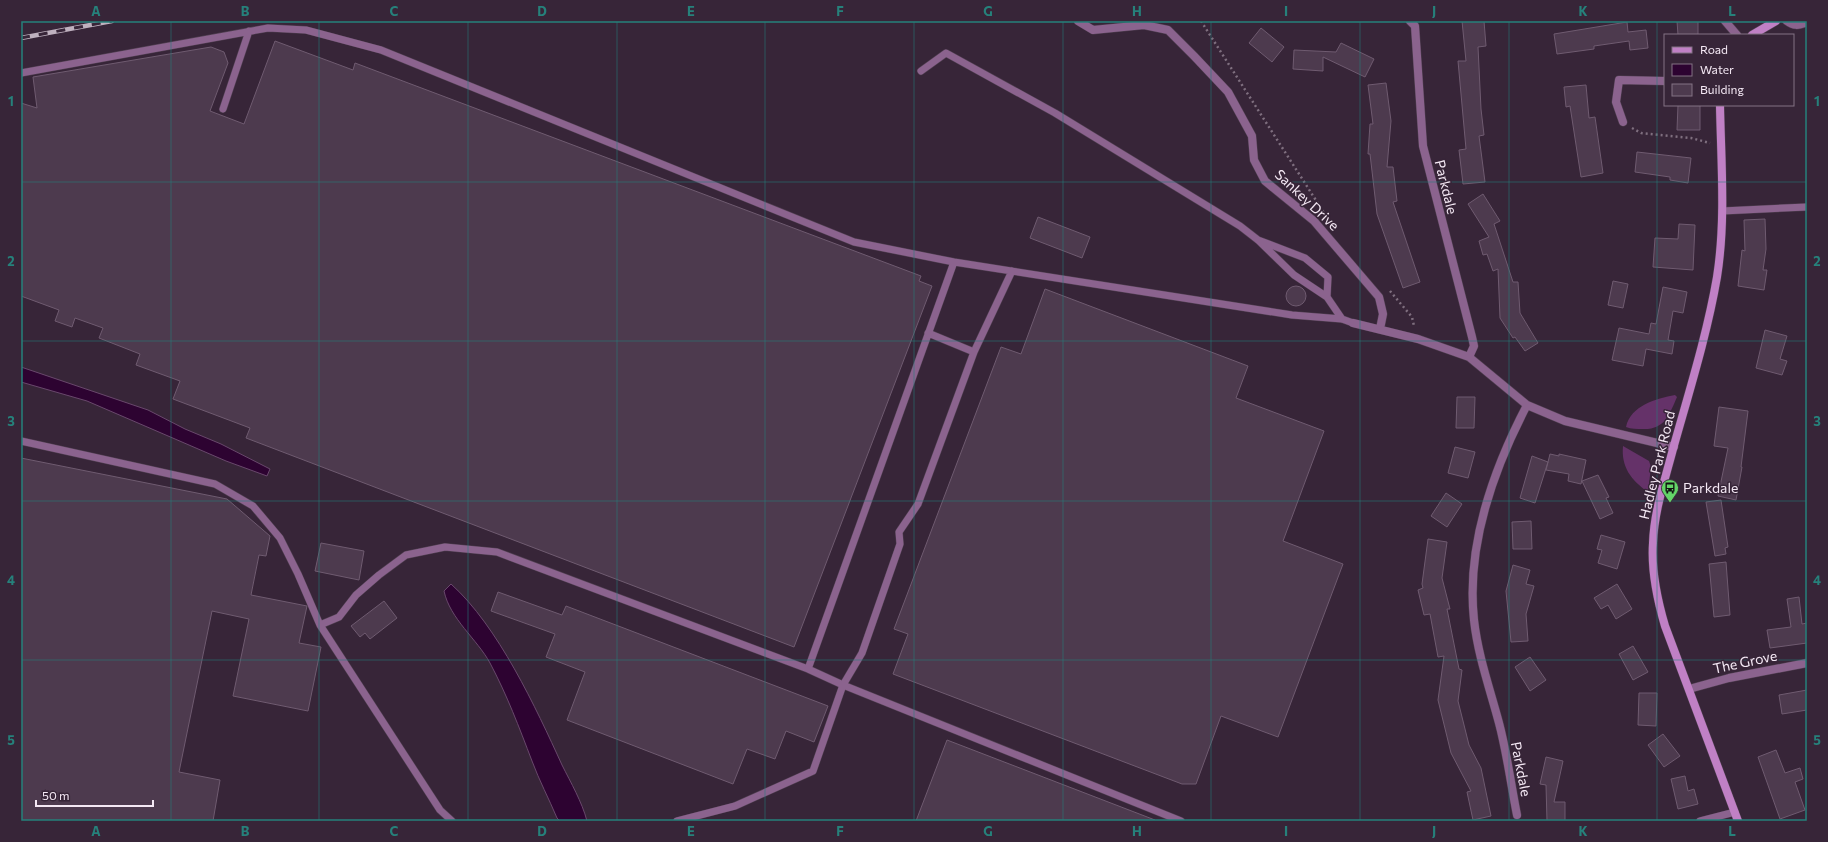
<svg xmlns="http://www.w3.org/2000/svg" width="1828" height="842" font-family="Commissioner,sans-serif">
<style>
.green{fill:#653269}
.water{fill:#2d0331;stroke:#69486c}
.building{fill:#4d3a4e;stroke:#6f5b70}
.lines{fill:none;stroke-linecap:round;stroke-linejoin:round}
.lane-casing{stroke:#514052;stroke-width:8}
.street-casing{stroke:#514052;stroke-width:9}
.secondary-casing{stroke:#514052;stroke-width:9}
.path{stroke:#7f6f7f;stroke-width:2.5;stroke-dasharray:2 3;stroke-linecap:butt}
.lane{stroke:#8b638e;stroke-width:7}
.street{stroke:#8b638e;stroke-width:8}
.secondary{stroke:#c080c5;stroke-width:8}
.rail-casing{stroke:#bfb1bf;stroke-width:4.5}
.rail{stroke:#372538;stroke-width:3;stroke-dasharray:9;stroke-linecap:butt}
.grid{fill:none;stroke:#26817b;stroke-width:1;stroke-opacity:0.55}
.labels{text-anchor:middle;stroke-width:3;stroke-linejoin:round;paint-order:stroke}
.street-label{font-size:14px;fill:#f4e8f4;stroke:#372538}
.poi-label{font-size:14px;fill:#f4e8f4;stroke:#372538;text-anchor:start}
.neatline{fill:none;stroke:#26817b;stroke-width:1.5}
.grid-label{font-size:13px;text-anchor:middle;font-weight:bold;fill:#26817b}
</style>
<rect width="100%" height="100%" fill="#372538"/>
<!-- green -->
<path class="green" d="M1675,395L1677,397C1669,415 1665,430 1642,429C1637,429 1631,429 1626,427C1631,405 1656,399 1675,395Z
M1623,446L1649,461L1651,467L1648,492C1631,480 1621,467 1623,446Z"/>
<!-- water -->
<path class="water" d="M21,367L148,410L185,429L221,444L270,469L267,476L226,461L87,401L21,382Z
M451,584C498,626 536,708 562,765C571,783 582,802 587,821H560L557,818C549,799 539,780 532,761C519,727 507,695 490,663C477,639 450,619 444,591Z"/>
<!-- building -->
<path class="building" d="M1462,21H1484L1486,46L1478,47L1481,109L1484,135L1479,136L1485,182L1463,184L1459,150L1466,149L1458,61H1466Z
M1677,21H1698V35H1678Z
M1627,22L1628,32L1646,30L1648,48L1630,50L1629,41L1594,46V49L1557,54L1554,34Z
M1261,28L1284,47L1272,62L1249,43Z
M275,41L353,70L355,63L921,276L919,281L932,286L794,647L246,438L250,428L173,399L180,381L136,365L140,354L99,338L103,328L75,318L72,327L55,321L59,310L21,296V103L37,108L33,77L211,47L224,52L228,63L210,111L244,124Z
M1341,43L1374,59L1365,77L1323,57V71L1293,69L1294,50L1336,52Z
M1386,83L1391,121L1387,167H1393L1397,201L1393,202L1420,282L1403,288L1377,214L1370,154H1368L1370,124H1373L1368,85Z
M1586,85L1589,118L1595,117L1603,173L1581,177L1570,106L1566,107L1564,87Z
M1678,105H1700V130H1677Z
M1637,152L1691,158L1688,183L1670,180V177L1635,172Z
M1483,194L1500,221L1494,224L1513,282H1518L1520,313L1538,343L1525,351L1515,337L1513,338L1500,318L1498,269L1493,271L1487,254L1483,255L1479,241L1489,237L1468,204Z
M1038,217L1090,237L1082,258L1030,238Z
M1765,219L1766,249L1763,270H1767L1764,290L1738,286L1742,250L1745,251L1744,220Z
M1679,224L1695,225L1693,270L1653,267L1655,238L1678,239Z
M1613,281L1628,284L1623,308L1608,305Z
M1286 296a10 10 0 1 1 20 0a10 10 0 1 1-20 0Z
M1663,287L1687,292L1683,313L1673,311L1668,340L1674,341L1672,354L1646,349L1643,366L1612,360L1619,328L1649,334L1651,323L1656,324Z
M1045,289L1248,366L1236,398L1324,431L1283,541L1343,564L1278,737L1221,716L1196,784H1182L893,674L908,634L894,629L1001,347L1021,354Z
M1765,330L1787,336L1780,359L1787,361L1782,375L1756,368Z
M1457,397H1475L1474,428H1456Z
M1719,407L1748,411L1741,467H1742L1736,500L1718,496L1728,448L1714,446Z
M1455,447L1475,452L1468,478L1448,473Z
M1550,454L1559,456V454L1586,460L1581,484L1568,481L1569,474L1546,470Z
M1532,456L1548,462L1535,503L1520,498Z
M21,458L227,499L270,536L266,556L259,555L251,595L307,606L299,643L321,647L308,711L233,696L249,619L212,611L179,772L220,780L213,821H21Z
M1598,475L1609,497L1606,498L1613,513L1600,519L1582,481Z
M1446,493L1462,504L1447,527L1431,516Z
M1721,500L1728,547L1725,548L1726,554L1715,556L1706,502Z
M1531,521L1532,549H1513L1512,522Z
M1601,535L1625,542L1617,569L1598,563L1602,550L1597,549Z
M1428,539L1447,542L1442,578L1450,609H1447L1459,669L1462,670L1458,701L1469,745L1481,768L1491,816L1473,820L1467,792L1471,791L1451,753L1438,700L1444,656L1438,657L1430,614L1424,615L1418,590L1423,588L1422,584Z
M321,543L364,551L359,580L315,571Z
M1726,562L1730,615L1714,617L1709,564Z
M1513,565L1530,570L1526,584L1534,586L1526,614L1528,641L1511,642L1506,591Z
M1617,584L1632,609L1616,619L1608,605L1601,609L1594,598Z
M498,592L562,615L566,606L828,706L814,742L786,731L775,759L747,749L733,784L567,720L585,672L546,657L555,634L491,611Z
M1799,597L1802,624L1807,623V643L1770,648L1767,630L1791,627L1787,599Z
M384,601L397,618L370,639L365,633L360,637L351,626Z
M1633,646L1648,672L1633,680L1619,654Z
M1530,657L1546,680L1530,691L1515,667Z
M1807,690V710L1782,714L1779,695Z
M1639,693H1657L1656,726L1638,725Z
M1663,734L1680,756L1664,767L1648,745Z
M947,740L1155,820L1154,821H916Z
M1776,750L1785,773L1800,768L1803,779L1795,782L1805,810L1780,819L1758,757Z
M1546,757L1563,761L1554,802H1565V821H1547L1546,785L1540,784Z
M1685,776L1688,791L1694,789L1698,804L1678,809L1671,779Z"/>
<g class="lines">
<!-- lane casing -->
<g class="lane-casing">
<path id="lane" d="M1786,21C1794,27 1798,26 1807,23
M921,71L946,53L1055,113L1240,226L1258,240L1294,275L1327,297L1328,277L1305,258L1258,240
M21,73L268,28L306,30L381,50L854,242L954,262L1292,315L1342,319L1353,323
M223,109L249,31
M1722,211L1807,207
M1327,297L1342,319
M974,352L1012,271
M21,441L215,484L253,506L280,538L298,574L320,625L440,810L452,821
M320,625L339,617L356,595L379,575L406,555L445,547L497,552L808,669L843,685L1181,821
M808,669L954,262
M677,821L735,806L813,771L843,685L862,653L900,544L899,532L918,504L974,352L928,333
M1700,821L1735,812"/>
</g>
<!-- street casing -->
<g class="street-casing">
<path id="street" d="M1078,21L1093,30L1144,25L1168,30L1194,56L1228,92L1252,136L1254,160L1265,181L1314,221L1379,297L1383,314L1380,329
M1410,21L1415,26L1423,146L1472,337L1474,346L1469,357
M1725,21L1737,35
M1623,122L1616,102L1619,80L1665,81
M1353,323L1418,339L1469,357L1527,405L1565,421L1674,447
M1689,689L1729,678L1807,663
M1517,815C1511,785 1507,753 1499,723C1490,689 1478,656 1474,620C1466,546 1493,470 1527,405"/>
</g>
<!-- secondary casing -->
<g class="secondary-casing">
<path id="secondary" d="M1752,35L1776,21
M1720,105C1721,162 1726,220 1717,277C1707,335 1689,392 1673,449C1665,480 1654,511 1653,543C1651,572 1657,599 1665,626L1738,821"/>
</g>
<!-- path -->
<path class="path" d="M1201,21L1326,216
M1632,128L1641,133L1691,138L1710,143
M1390,291L1412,317L1414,326"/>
<!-- lane -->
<use href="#lane" class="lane"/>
<!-- street -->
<use href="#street" class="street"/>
<!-- secondary -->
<use href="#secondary" class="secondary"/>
<!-- rail casing -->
<g class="rail-casing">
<path id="rail" d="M21,38L112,21"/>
</g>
<!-- rail -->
<use href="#rail" class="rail"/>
</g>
<!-- grid -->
<path class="grid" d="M171,21V821M319,21V821M468,21V821M617,21V821M765,21V821M914,21V821M1063,21V821M1211,21V821M1360,21V821M1509,21V821M1657,21V821M21,182H1807M21,341H1807M21,501H1807M21,660H1807"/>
<!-- icons -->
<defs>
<g id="bus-pin" transform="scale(0.9)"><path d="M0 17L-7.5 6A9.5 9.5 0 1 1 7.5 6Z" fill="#64d468" stroke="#372538"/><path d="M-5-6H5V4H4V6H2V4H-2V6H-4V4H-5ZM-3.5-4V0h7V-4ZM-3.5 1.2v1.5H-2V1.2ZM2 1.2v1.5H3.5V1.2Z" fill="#111"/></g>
</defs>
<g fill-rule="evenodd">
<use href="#bus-pin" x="1670" y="488"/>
</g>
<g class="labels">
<!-- street labels -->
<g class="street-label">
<text transform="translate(1446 187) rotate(76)" y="5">Parkdale</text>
<text transform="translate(1307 200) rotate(43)" y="5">Sankey Drive</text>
<text transform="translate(1657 465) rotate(-76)" y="5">Hadley Park Road</text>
<text transform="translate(1745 662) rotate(-12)" y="5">The Grove</text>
<text transform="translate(1521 769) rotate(79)" y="5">Parkdale</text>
</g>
<!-- poi labels -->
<g class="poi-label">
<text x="1683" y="493">Parkdale</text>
</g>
</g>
<!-- border -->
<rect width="1828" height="842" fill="none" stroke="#372538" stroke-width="44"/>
<!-- legend -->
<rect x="1664" y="34" width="130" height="72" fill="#372538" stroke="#837383"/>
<rect x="1672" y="47" width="20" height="6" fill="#c080c5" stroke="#837383"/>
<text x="1700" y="54" font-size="12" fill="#f4e8f4">Road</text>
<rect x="1672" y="64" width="20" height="12" fill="#2d0331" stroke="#837383"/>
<text x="1700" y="74" font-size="12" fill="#f4e8f4">Water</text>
<rect x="1672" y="84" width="20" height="12" fill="#4d3a4e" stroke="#837383"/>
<text x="1700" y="94" font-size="12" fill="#f4e8f4">Building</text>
<!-- scale -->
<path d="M36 800v6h117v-6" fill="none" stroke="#f4e8f4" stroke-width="2"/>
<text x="42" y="800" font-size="12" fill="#f4e8f4" stroke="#372538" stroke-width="3" paint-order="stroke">50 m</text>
<rect x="22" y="22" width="1784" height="798" class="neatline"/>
<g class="grid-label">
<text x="96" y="16">A</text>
<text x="245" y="16">B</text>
<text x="394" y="16">C</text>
<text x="542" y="16">D</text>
<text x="691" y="16">E</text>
<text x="840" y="16">F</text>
<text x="988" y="16">G</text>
<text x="1137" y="16">H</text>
<text x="1286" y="16">I</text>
<text x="1434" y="16">J</text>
<text x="1583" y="16">K</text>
<text x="1732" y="16">L</text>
<text x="11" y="106">1</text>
<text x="1817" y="106">1</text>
<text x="11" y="266">2</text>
<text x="1817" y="266">2</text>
<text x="11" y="426">3</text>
<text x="1817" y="426">3</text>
<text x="11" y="585">4</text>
<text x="1817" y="585">4</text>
<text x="11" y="745">5</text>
<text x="1817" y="745">5</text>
<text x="96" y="836">A</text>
<text x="245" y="836">B</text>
<text x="394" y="836">C</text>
<text x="542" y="836">D</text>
<text x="691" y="836">E</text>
<text x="840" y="836">F</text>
<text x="988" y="836">G</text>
<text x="1137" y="836">H</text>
<text x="1286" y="836">I</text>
<text x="1434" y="836">J</text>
<text x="1583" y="836">K</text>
<text x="1732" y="836">L</text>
</g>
</svg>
